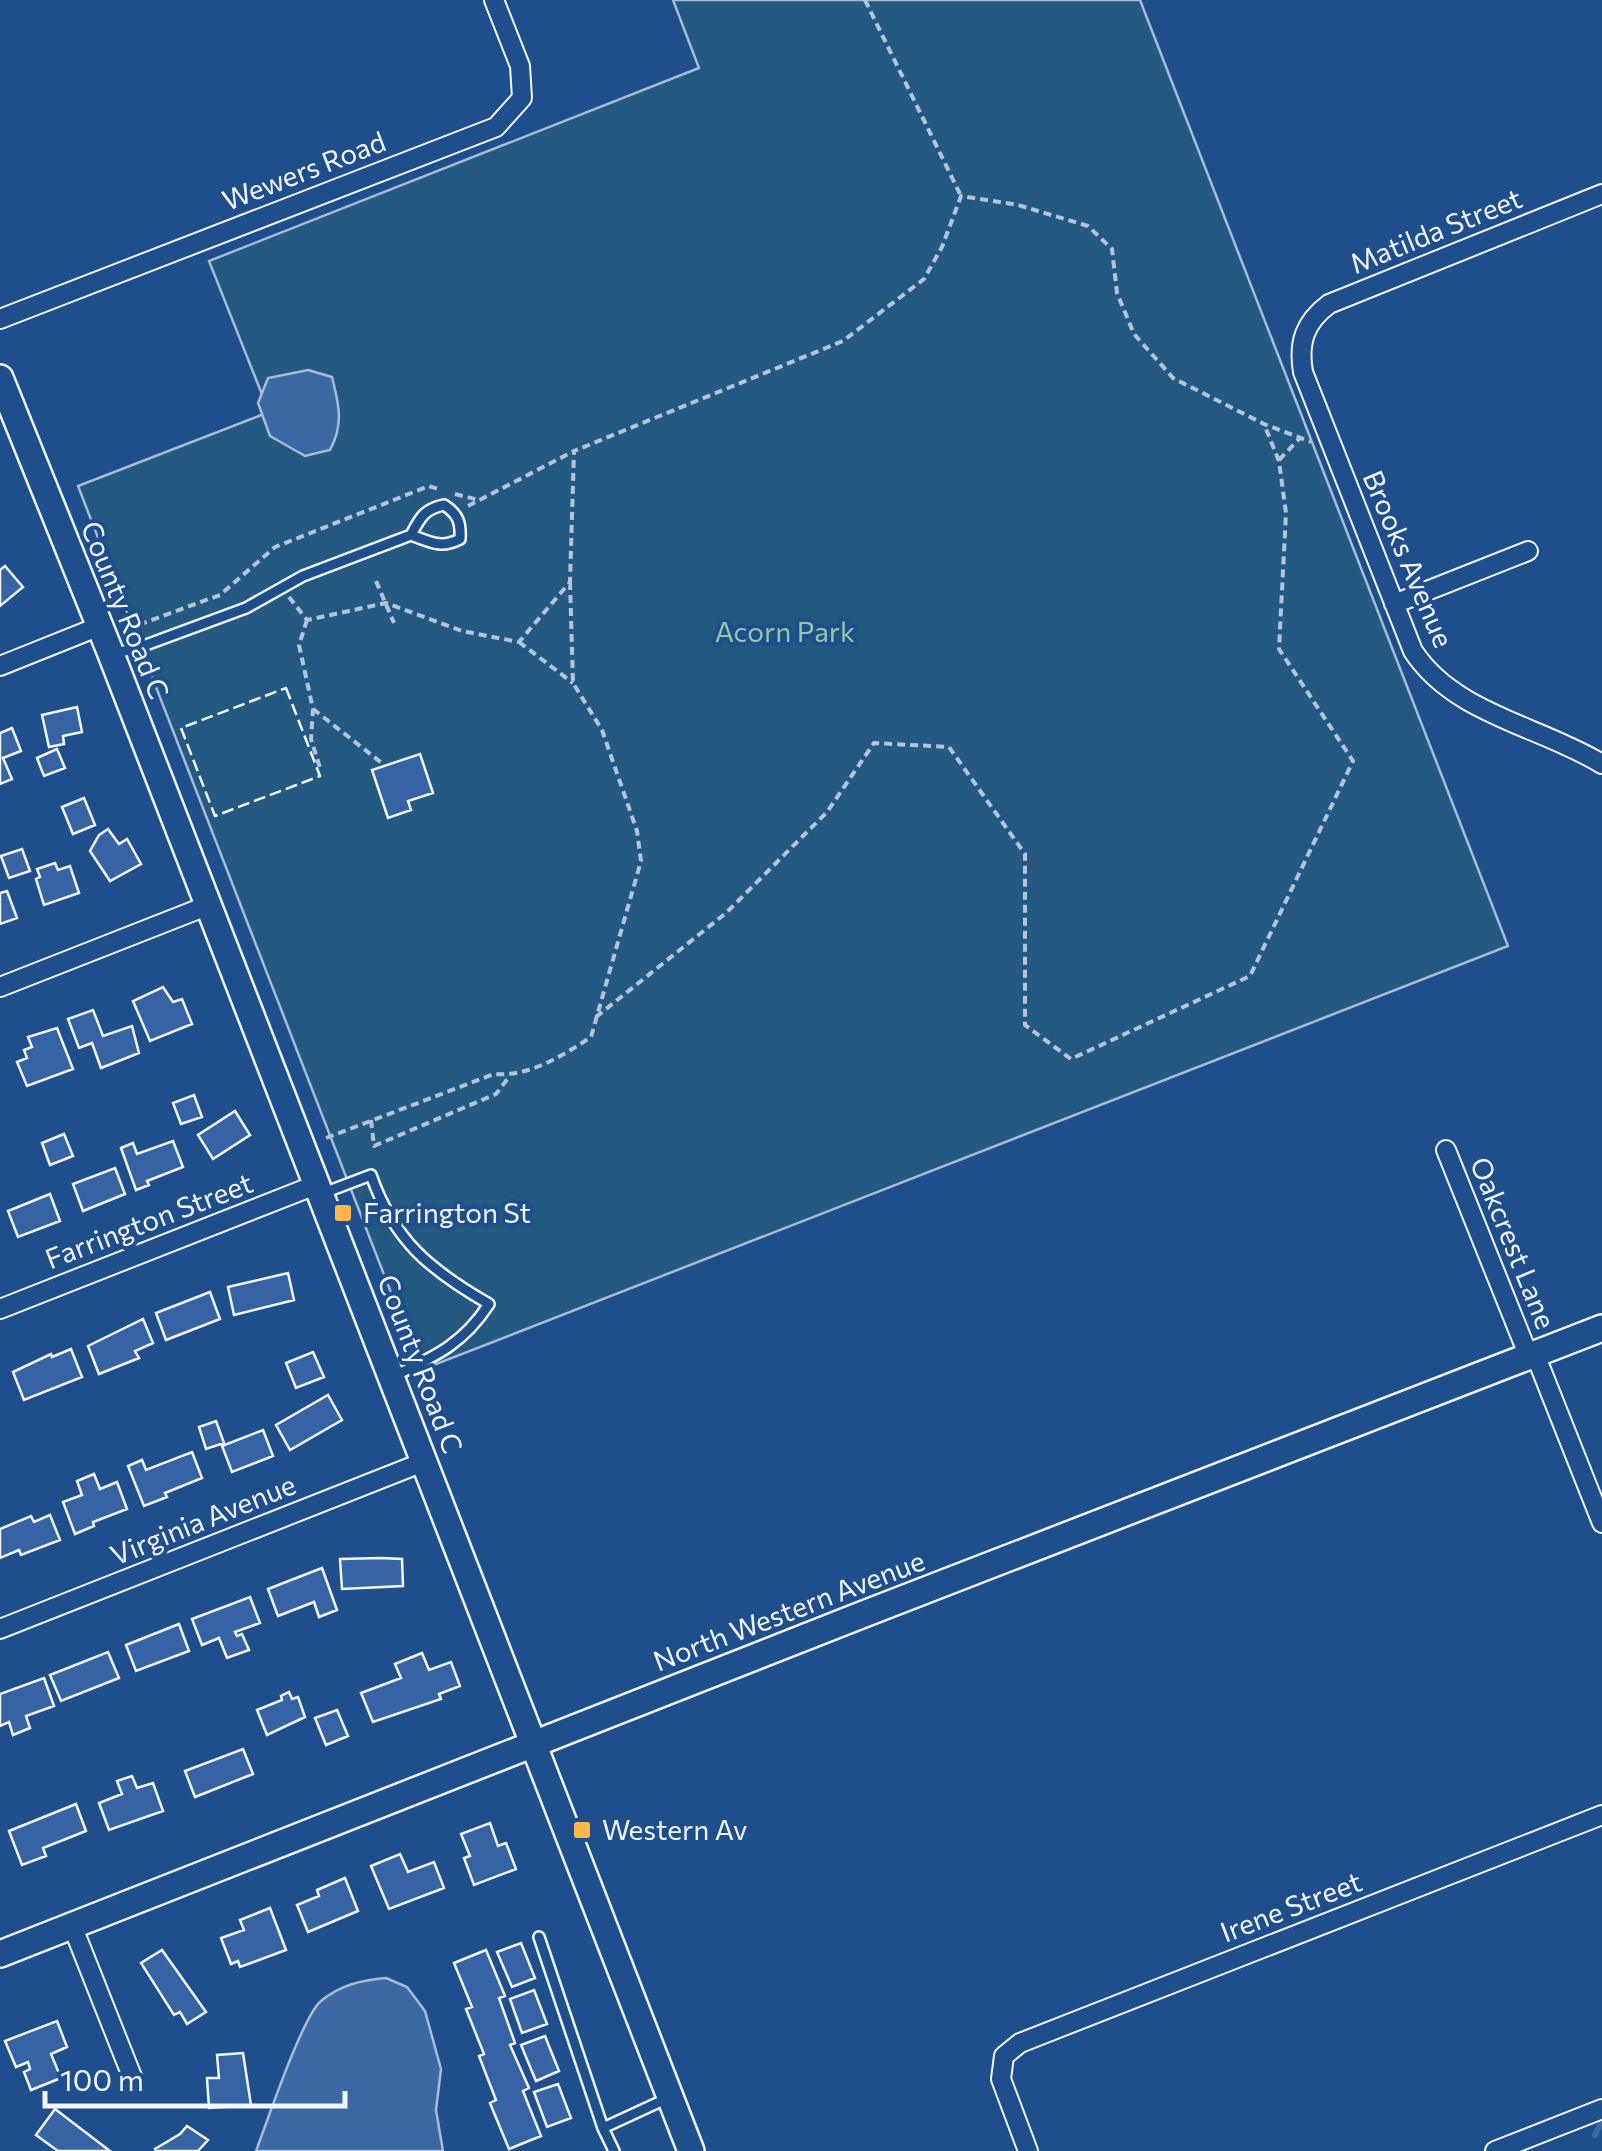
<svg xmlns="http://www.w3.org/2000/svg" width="1602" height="2151" font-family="Commissioner,sans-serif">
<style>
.green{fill:#245a82;stroke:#a8bbd7;stroke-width:2.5}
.water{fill:#3b69a3;stroke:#a8bbd7;stroke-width:2.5}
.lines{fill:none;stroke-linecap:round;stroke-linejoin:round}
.stream{stroke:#3b69a3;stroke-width:6}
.building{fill:#3563a3;stroke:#f2f6ff;stroke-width:2.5}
.lane-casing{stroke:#f2f6ff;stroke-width:14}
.street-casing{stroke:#f2f6ff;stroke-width:22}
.secondary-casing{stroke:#f2f6ff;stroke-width:30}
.path{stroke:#b3c4dc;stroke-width:4;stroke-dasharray:8 5;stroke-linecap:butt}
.lane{stroke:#1f4e8c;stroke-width:9}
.street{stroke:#1f4e8c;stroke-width:18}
.secondary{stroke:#1f4e8c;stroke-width:25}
.fence{stroke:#f2f6ff;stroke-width:2.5;stroke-dasharray:12 5;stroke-linecap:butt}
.poi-dot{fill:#ffb74d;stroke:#1f4e8c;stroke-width:4}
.labels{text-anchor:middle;stroke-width:8;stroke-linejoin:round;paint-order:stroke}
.street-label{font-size:28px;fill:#f2f6ff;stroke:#1f4e8c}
.park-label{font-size:28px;fill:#97c8a6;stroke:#1f4e8c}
.poi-label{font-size:28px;fill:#f2f6ff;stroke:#1f4e8c;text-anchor:start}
</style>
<rect width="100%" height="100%" fill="#1f4e8c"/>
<!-- green -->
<path class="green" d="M673,0H1140L1508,946L421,1370L78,486L269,412L209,261L699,68Z"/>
<!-- water -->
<path class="water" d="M308,370L332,377C339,405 344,424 330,450L305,456L270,436L258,403L268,378Z
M386,1978L407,1987L425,2011L441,2069L436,2110L443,2151H256C267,2122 302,2017 321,2001C340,1985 362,1980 386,1978Z"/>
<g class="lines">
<!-- stream -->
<path class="stream" d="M1595,2135L1602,2121"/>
</g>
<!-- building -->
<path class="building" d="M5,566L23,587L0,606V570Z
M77,707L82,732L63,736L64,744L49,747L42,715Z
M12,728L21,751L3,758L12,779L0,784V733Z
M57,749L65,768L44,776L37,758Z
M420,754L433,793L408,801L411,810L388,818L372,770Z
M84,798L95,825L73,834L62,807Z
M108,829L119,844L127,839L141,864L110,881L90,851L99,835Z
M22,849L30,871L9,878L1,856Z
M55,863L58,870L70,866L79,893L44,905L36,879L40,877L37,869Z
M7,891L17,918L0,924V893Z
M163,987L173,1002L182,999L192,1024L150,1041L133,1001Z
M93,1010L103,1036L132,1026L139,1053L101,1068L92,1043L79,1048L68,1019Z
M57,1028L73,1069L27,1086L17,1062L27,1058L24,1050L32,1047L28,1037Z
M194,1095L202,1117L181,1124L173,1103Z
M235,1111L250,1135L213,1159L198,1135Z
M64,1134L73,1156L50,1165L42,1143Z
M173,1141L183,1167L147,1181L149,1185L136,1190L121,1148L133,1143L137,1154Z
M115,1168L125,1194L83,1211L73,1184Z
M50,1194L60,1221L18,1237L8,1211Z
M288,1273L294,1300L234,1315L228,1287Z
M210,1292L220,1319L166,1340L156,1313Z
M143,1319L153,1343L135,1351L139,1358L99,1374L88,1346Z
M71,1349L82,1377L24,1400L13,1372L51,1354L52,1357Z
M313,1352L324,1377L296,1388L286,1363Z
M328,1395L342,1420L290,1450L276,1425Z
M216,1421L224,1443L206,1449L199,1427Z
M263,1430L273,1456L232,1472L222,1446Z
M192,1452L202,1478L165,1493L167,1497L144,1506L128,1466L142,1460L146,1470Z
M94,1474L100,1489L117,1482L127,1509L93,1522L94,1526L75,1534L63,1502L82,1495L77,1481Z
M50,1515L60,1540L21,1555L19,1550L0,1558V1529L31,1516L34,1522Z
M381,1558L402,1559L403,1586L342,1589L340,1559Z
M322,1568L337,1610L319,1617L314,1602L278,1616L268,1589Z
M250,1597L260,1623L235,1632L237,1636L242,1634L249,1650L227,1658L219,1638L202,1645L192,1619Z
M179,1624L189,1651L136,1671L126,1645Z
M108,1652L119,1678L61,1701L50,1675Z
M422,1653L429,1670L451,1662L460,1686L439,1694L441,1699L373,1722L361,1693L401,1678L395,1664Z
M44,1678L54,1706L26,1716L30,1728L13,1735L9,1722L0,1726V1694Z
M289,1692L292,1699L298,1697L305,1717L267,1735L257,1710L282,1700L281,1696Z
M337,1710L348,1736L326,1745L315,1718Z
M243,1749L253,1774L195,1797L185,1771Z
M132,1776L137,1788L153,1783L163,1811L109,1830L99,1803L122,1794L117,1781Z
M76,1804L86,1831L43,1848L46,1856L22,1865L9,1831Z
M490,1823L498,1846L506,1843L516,1869L474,1885L464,1858L470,1856L461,1834Z
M400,1854L408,1872L434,1862L444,1888L389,1909L371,1866Z
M345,1878L358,1911L308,1932L297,1905L319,1896L317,1890Z
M270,1908L286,1950L240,1967L238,1961L231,1964L221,1938L244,1930L240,1920Z
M521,1943L535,1978L512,1987L497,1952Z
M162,1950L206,2012L187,2024L180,2012L174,2015L141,1963Z
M486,1950L505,1996L499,1998L515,2043L510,2045L529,2088L523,2091L541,2136L509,2149L490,2103L496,2100L479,2056L484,2054L466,2009L472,2007L454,1963Z
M534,1990L547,2024L522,2033L510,1999Z
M57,2021L67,2047L51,2054L61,2078L31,2090L24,2072L30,2069L28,2062L16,2067L5,2041Z
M545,2036L559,2071L536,2081L521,2045Z
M243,2053L251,2105L209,2108L207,2078H219L217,2055Z
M558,2084L571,2118L547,2127L534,2092Z
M55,2109L110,2151H58L36,2135Z
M187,2126L208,2140L198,2151H156L155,2149L180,2134Z"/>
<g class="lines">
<!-- lane casing -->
<g class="lane-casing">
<path id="lane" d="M114,653L135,649L246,608L303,576L411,535C430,542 441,549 460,539C461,522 458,514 444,505C424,509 420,518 411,535
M321,1194L371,1175C394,1241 430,1270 489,1304C464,1343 436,1356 396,1375
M539,1937L603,2128L614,2151
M603,2128L668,2098"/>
</g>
<!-- street casing -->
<g class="street-casing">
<path id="street" d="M1602,194L1329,304C1305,322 1298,342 1303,372L1413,651C1454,714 1540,726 1602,764
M0,319L496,127L522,98L520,66L494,0
M1394,604L1528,551
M0,666L100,626
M0,987L209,905
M1446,1150L1529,1357
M0,1309L318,1184
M1535,1354L1602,1523
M0,1629L426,1461
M72,1925L133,2079
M1028,2151L1001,2079L1004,2056L1020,2043L1602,1815
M1495,2151L1602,2109"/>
</g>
<!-- secondary casing -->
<g class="secondary-casing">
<path id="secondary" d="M0,378L111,654L691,2151
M0,1954L869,1612L1602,1328"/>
</g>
<!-- path -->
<path class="path" d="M865,0L961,196
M1279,460L1300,438
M455,494L479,500
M468,506L574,451
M376,581L394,623
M289,597L307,620L386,603L462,631L519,642L570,582L574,451L843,341L924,279L942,247L961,196L1018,205L1088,226L1112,249L1117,293L1134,334L1173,378L1264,424L1311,442
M307,620L299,645L313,709L311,739L321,771
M127,629L220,595L275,547L429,486L441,490
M519,642L573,683
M313,709L383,764
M596,1017L726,913L827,812L874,743L949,747L1025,854V1025L1071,1059L1250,976L1353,761L1279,649L1286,513L1279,461L1264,424
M371,1120L374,1146L496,1094L509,1077
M326,1138L494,1074C529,1077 562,1056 591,1037L641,861L637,831L602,730L573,683L570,582"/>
<!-- lane -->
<use href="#lane" class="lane"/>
<!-- street -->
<use href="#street" class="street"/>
<!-- secondary -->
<use href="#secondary" class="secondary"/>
<!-- fence -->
<path class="fence" d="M286,688L320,776L215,816L181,728Z"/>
</g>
<!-- markers -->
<g class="poi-dot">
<rect x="333" y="1203" width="20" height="20" rx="5"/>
<rect x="572" y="1820" width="20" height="20" rx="5"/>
</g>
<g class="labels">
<!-- street labels -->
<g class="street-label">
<text transform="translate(304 171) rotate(-21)" y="10">Wewers Road</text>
<text transform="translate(1436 231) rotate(-22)" y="10">Matilda Street</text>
<text transform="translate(1408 559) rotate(67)" y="10">Brooks Avenue</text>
<text transform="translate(125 610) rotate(68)" y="10">County Road C</text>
<text transform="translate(149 1221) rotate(-21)" y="10">Farrington Street</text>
<text transform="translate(1513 1243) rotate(68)" y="10">Oakcrest Lane</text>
<text transform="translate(420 1364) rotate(69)" y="10">County Road C</text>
<text transform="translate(203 1520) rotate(-22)" y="10">Virginia Avenue</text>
<text transform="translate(789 1611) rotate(-21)" y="10">North Western Avenue</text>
<text transform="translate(1291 1907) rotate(-21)" y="10">Irene Street</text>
</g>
<!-- park labels -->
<g class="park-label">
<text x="785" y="642">Acorn Park</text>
</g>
<!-- poi labels -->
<g class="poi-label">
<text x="363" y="1223">Farrington St</text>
<text x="602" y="1840">Western Av</text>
</g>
</g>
<!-- scale -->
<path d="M45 2091v15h300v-15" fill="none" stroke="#f2f6ff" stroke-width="5"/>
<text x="60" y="2091" font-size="30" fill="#f2f6ff" stroke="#1f4e8c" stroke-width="8" paint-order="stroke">100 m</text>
</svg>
